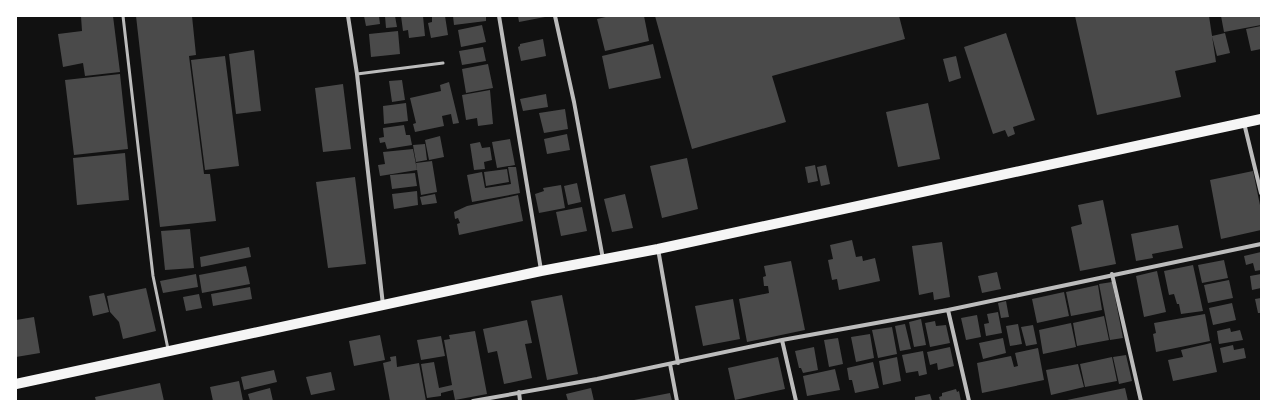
<svg xmlns="http://www.w3.org/2000/svg" width="1277" height="417" font-family="'Fira Sans Condensed',sans-serif">
<style>
.building{fill:#4a4a4a}
.lines{fill:none;stroke-linecap:round;stroke-linejoin:round}
.service{stroke:#bcbcbc;stroke-width:3}
.minor{stroke:#bcbcbc;stroke-width:4}
.primary{stroke:#f5f5f5;stroke-width:10}
</style>
<rect width="100%" height="100%" fill="#111"/>
<!-- building -->
<path class="building" d="M81,16H113L120,72L85,76L83,63L63,67L58,34L82,31Z
M136,16H192L196,55L189,56L204,174H210L216,221L160,227Z
M364,16H379L380,24L366,26Z
M385,16H395L397,27L386,28Z
M401,16H423L425,36L409,38L408,30L403,31Z
M432,16H445L448,35L431,38L428,23L432,22Z
M453,16H486V21L454,25Z
M518,16H545V17L519,22Z
M610,16H644L649,41L605,51L597,19Z
M655,16H899L905,39L772,76L786,122L692,149Z
M1075,16H1209L1216,62L1175,71L1181,97L1097,115Z
M1221,16H1261V25L1224,32Z
M482,25L486,42L461,47L458,30Z
M1261,26V49L1251,51L1246,29Z
M398,31L400,54L371,57L369,34Z
M1006,33L1035,120L1013,127L1015,134L1008,137L1005,130L993,134L964,47Z
M1225,33L1230,53L1217,56L1212,36Z
M543,39L546,56L521,61L518,47L520,46V44Z
M653,44L661,78L609,89L602,56Z
M483,47L486,61L462,65L459,51Z
M254,50L261,111L236,114L229,54Z
M225,56L239,166L205,170L191,60Z
M956,56L961,78L949,82L943,59Z
M488,64L493,88L466,93L462,69Z
M120,74L128,149L74,155L65,80Z
M402,80L405,100L392,102L389,81Z
M449,82L459,123L453,124L451,114L442,116L444,126L415,132L413,124L416,123L410,98L441,91L440,85Z
M343,84L351,149L323,152L315,88Z
M490,90L493,124L478,126L477,118L466,120L462,95Z
M546,94L548,107L523,111L520,99Z
M406,103L408,121L384,124L383,106Z
M928,103L940,159L898,167L886,112Z
M565,109L568,129L544,133L539,113Z
M404,125L406,135H410L412,145L387,149L385,142L380,143L379,138L384,137L383,128Z
M567,134L570,150L547,154L544,139Z
M440,136L444,157L429,160L425,140Z
M510,139L515,165L497,168L492,142Z
M480,142L482,148L490,147L492,160L484,162L485,169L474,170L470,144Z
M425,144L427,160L416,162L413,145Z
M413,149L417,170L380,176L378,165L385,164L383,152Z
M125,153L129,200L77,205L73,158Z
M687,158L698,209L662,218L650,166Z
M432,161L437,192L421,195L416,163Z
M815,165L818,181L808,183L805,167Z
M826,165L830,184L821,186L817,167Z
M508,167H516L520,193L472,202L467,175L482,172L485,188L511,184Z
M507,169L509,182L486,186L484,172Z
M1253,171L1261,210V230L1221,239L1210,180Z
M415,173L417,186L392,189L390,175Z
M355,177L366,264L328,268L316,182Z
M577,183L581,202L568,205L564,186Z
M561,185L565,208L539,213L535,194L544,191L543,188Z
M417,191L418,205L394,209L392,194Z
M435,194L437,203L422,205L420,197Z
M625,194L633,228L612,232L604,199Z
M518,195L523,221L459,235L457,224L460,223L458,218L455,219L454,212L467,206Z
M1103,200L1116,264L1080,271L1071,227L1082,224L1078,205Z
M582,207L587,231L561,236L556,212Z
M1178,225L1183,248L1152,254L1153,258L1136,261L1131,234Z
M190,229L194,268L165,270L161,231Z
M852,240L856,257L862,256L863,261L875,258L880,281L839,290L837,279L832,280L828,260L833,259L830,245Z
M942,242L950,297L934,300L933,292L919,295L912,246Z
M249,247L251,257L201,267L200,257Z
M1261,252V270L1255,271L1253,263L1246,265L1244,256Z
M1224,260L1228,278L1202,283L1198,265Z
M791,261L805,330L747,342L739,299L769,293L768,286H764L763,277L766,276L764,266Z
M1193,265L1203,311L1181,314L1179,304H1177L1174,294L1169,295L1164,271Z
M246,266L250,284L202,293L199,275Z
M1157,271L1166,312L1144,317L1136,276Z
M997,272L1001,289L982,293L978,276Z
M196,274L198,287L163,293L160,281Z
M1261,274V288L1252,290L1250,276Z
M1229,280L1233,298L1208,303L1204,285Z
M1112,282L1123,338L1110,340L1099,284Z
M1098,285L1102,310L1071,316L1066,292Z
M250,287L252,299L213,306L211,294Z
M146,288L156,331L123,339L119,322L110,312L107,296Z
M1064,292L1069,316L1037,323L1032,299Z
M104,293L109,312L93,316L89,296Z
M199,294L202,308L186,311L183,297Z
M562,295L578,374L547,380L531,301Z
M1261,298V313H1258L1255,299Z
M733,299L740,339L703,346L695,306Z
M1006,301L1009,317L1001,318L998,303Z
M1232,303L1236,320L1213,325L1209,308Z
M998,312L1002,333L986,336L984,324L989,323L987,314Z
M1205,314L1210,341L1156,352L1153,334L1156,333L1154,323Z
M977,315L981,337L966,340L961,318Z
M1104,316L1109,340L1077,346L1073,323Z
M34,317L40,353L16,357V320Z
M921,319L926,345L914,347L909,322Z
M527,320L532,343L525,344L532,378L504,384L497,351L488,353L483,329Z
M935,321L936,326L946,325L950,343L930,347L925,323Z
M1071,323L1076,347L1043,354L1039,330Z
M905,324L911,349L900,351L895,326Z
M1018,324L1022,344L1010,346L1006,326Z
M1033,325L1037,344L1026,346L1021,327Z
M892,327L897,354L878,358L872,330Z
M1230,328L1231,332L1240,330L1243,340L1219,344L1217,331Z
M475,331L487,394L455,400L453,390L441,393V396L427,398L421,364L434,362L439,388L452,385L444,340L450,339L449,335Z
M870,334L874,358L856,362L851,337Z
M380,335L385,360L354,366L349,341Z
M441,336L445,356L421,360L417,340Z
M838,338L843,364L829,367L824,340Z
M1003,338L1006,353L983,359L979,343Z
M1211,343L1217,372L1173,381L1168,360L1183,357L1181,350Z
M1233,345L1234,350L1244,348L1246,358L1223,363L1220,348Z
M814,347L818,370L803,373L801,368H799L795,351Z
M950,347L954,366L938,370L937,363L930,365L927,352Z
M1038,348L1044,380L982,393L977,363L1011,356L1014,367L1018,366L1015,353Z
M923,351L927,374L919,376L918,371L906,373L902,355Z
M1126,355L1132,381L1119,384L1113,357Z
M396,356L397,367L419,363L426,401H390L383,363L391,361L390,357Z
M778,357L785,389L735,400L728,368Z
M897,357L901,381L883,385L879,361Z
M1112,357L1117,381L1085,387L1080,364Z
M873,362L879,388L855,393L852,380H849L847,368Z
M1078,364L1084,387L1051,395L1046,370Z
M835,369L840,390L807,396L803,376Z
M274,370L277,382L244,390L241,377Z
M331,372L335,390L311,395L306,377Z
M239,381L243,401H213L210,387Z
M160,383L164,401H96L95,397Z
M270,388L273,401H250L248,394Z
M591,388L594,401H568L566,394Z
M1125,388L1128,401H1067V400Z
M956,389L957,392L959,391L961,401H940L939,397L942,396V393Z
M670,393L672,401H634V400Z
M930,394L932,401H915V397Z"/>
<g class="lines">
<!-- service -->
<path class="service" d="M123,16L153,276L168,349
M357,74L443,63"/>
<!-- minor -->
<path class="minor" d="M348,16L357,74L383,305
M499,16L541,270
M555,16L574,102L603,259
M1244,123L1261,193
M658,249L678,363
M1112,274L1141,401
M948,310L969,401
M782,340L796,401
M670,364L677,401
M519,392L520,401
M473,401L597,379L782,340L948,310L1261,244"/>
<!-- primary -->
<path class="primary" d="M16,384L541,271L658,249L1261,119"/>
</g>
<!-- border -->
<rect width="1277" height="417" fill="none" stroke="#ffffff" stroke-width="34"/>
</svg>
